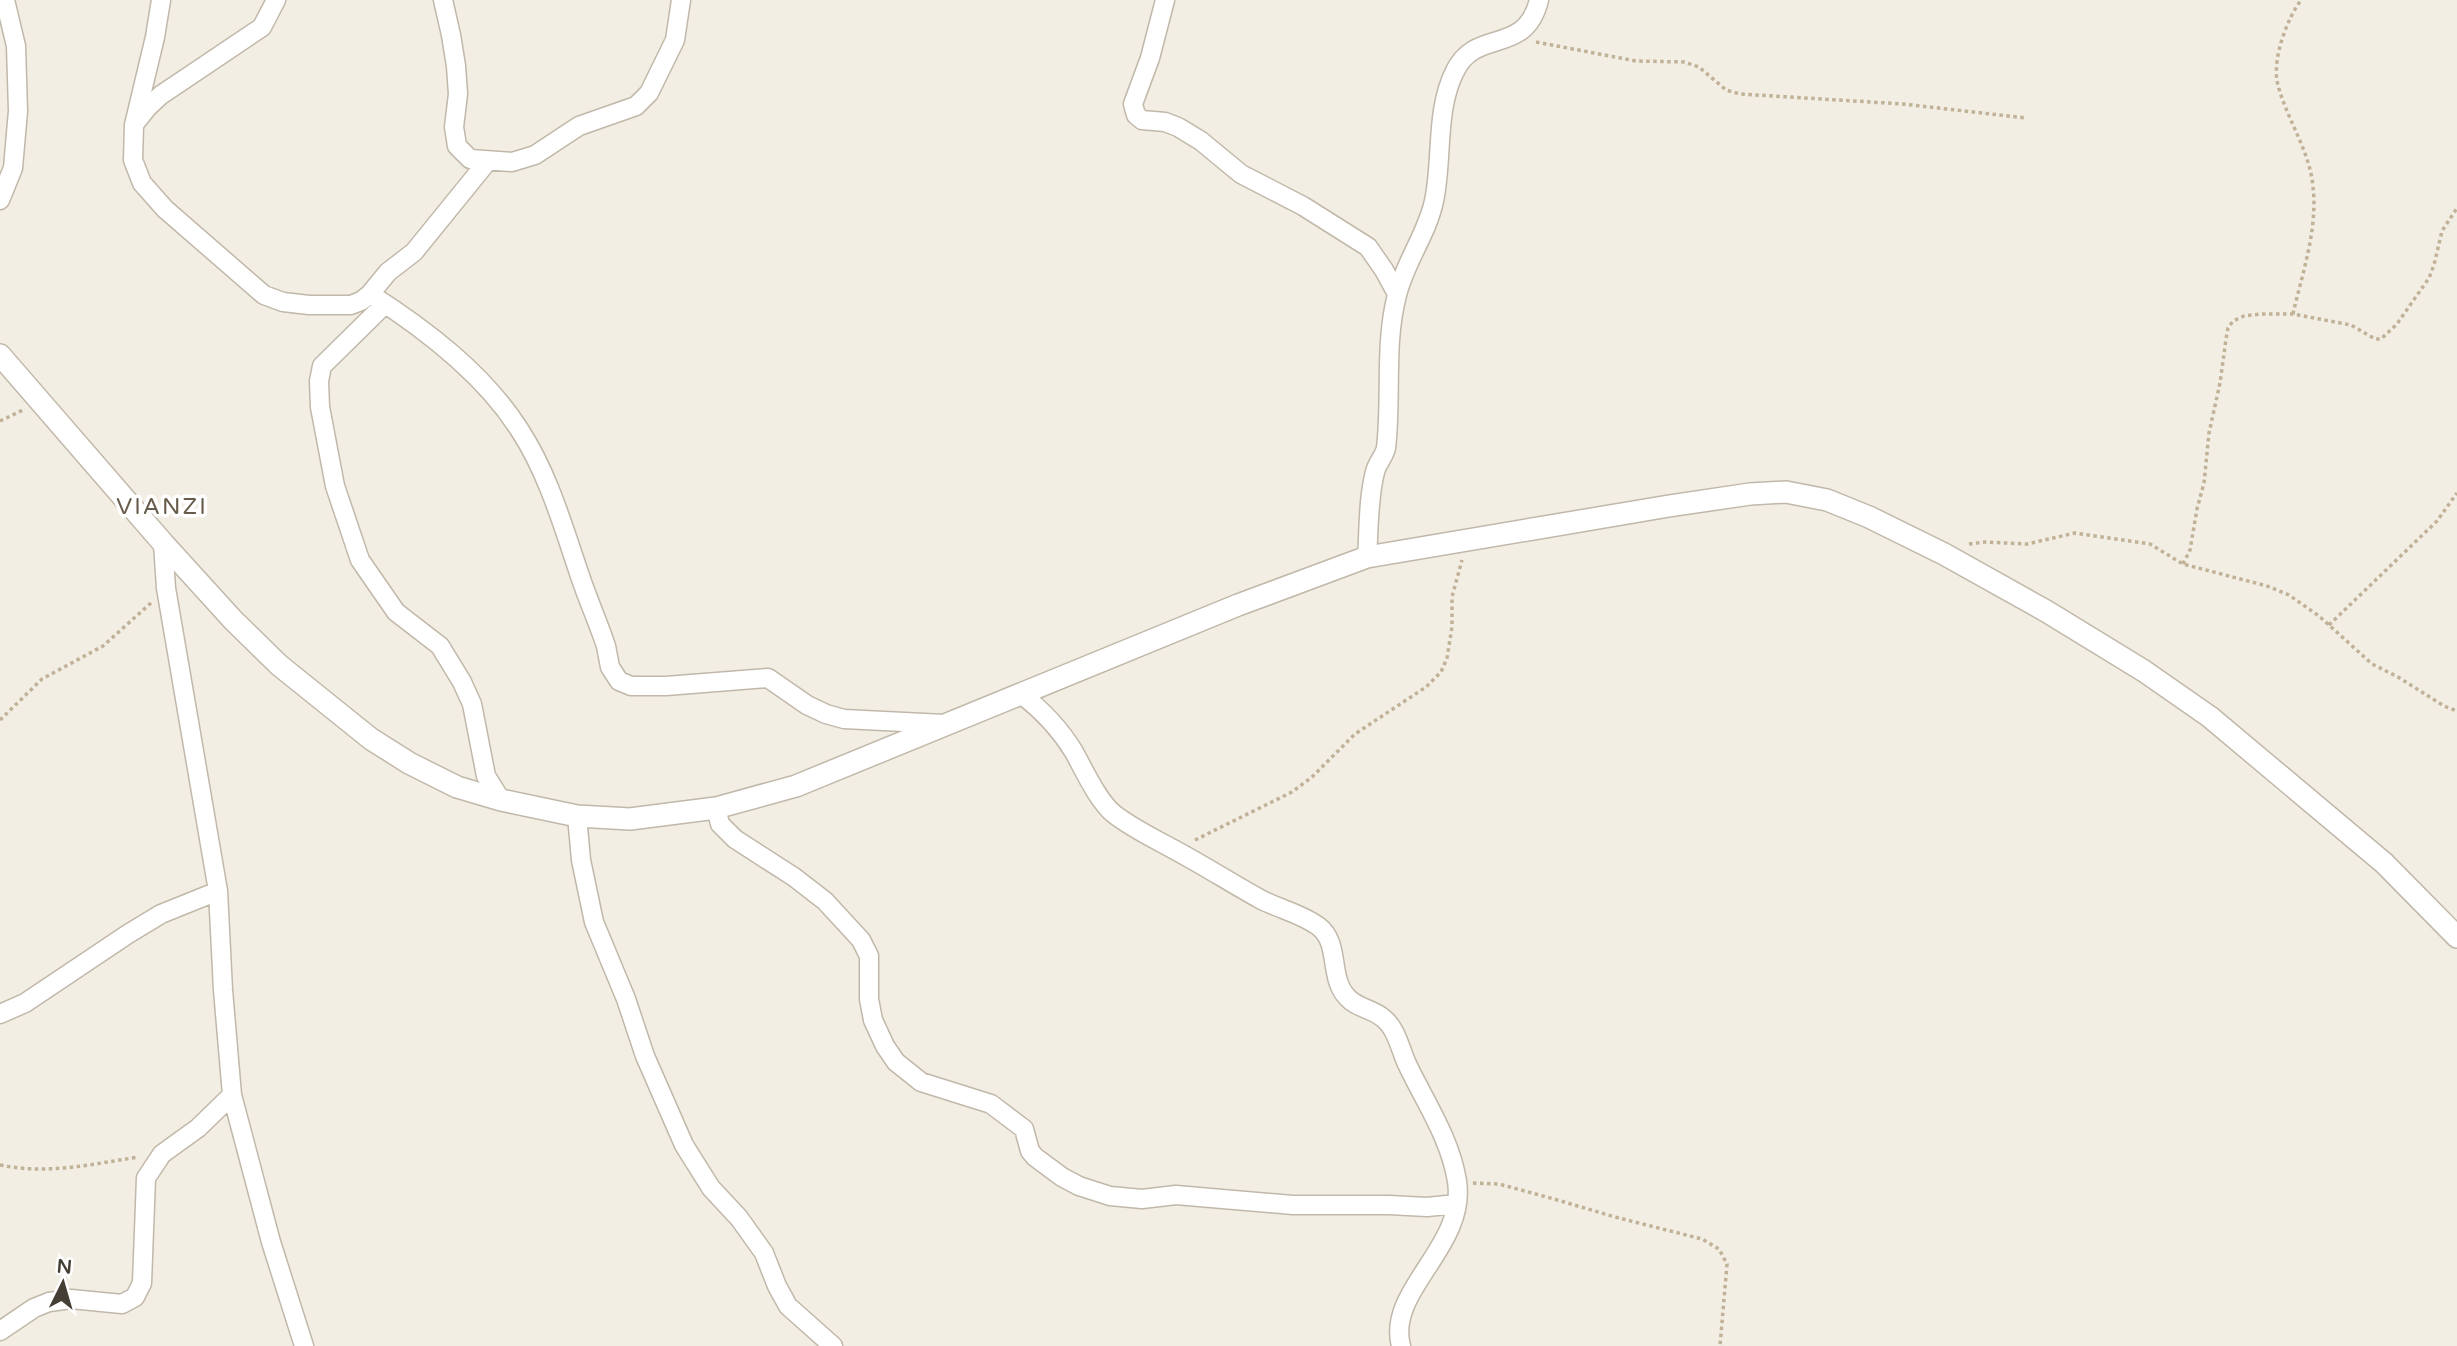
<svg xmlns="http://www.w3.org/2000/svg" width="2457" height="1346" font-family="'Varela Round',sans-serif">
<style>
.lines{fill:none;stroke-linecap:round;stroke-linejoin:round}
.minor-casing{stroke:#c1b8a9;stroke-width:21}
.tertiary-casing{stroke:#c1b8a9;stroke-width:24}
.path{stroke:#c0b197;stroke-width:3.5;stroke-dasharray:3.5 3.5;stroke-linecap:butt}
.minor{stroke:#fff;stroke-width:18}
.tertiary{stroke:#fff;stroke-width:21}
.labels{text-anchor:middle;stroke-width:7;stroke-linejoin:round;paint-order:stroke}
.quarter-label{font-size:23px;letter-spacing:2px;fill:#675c4b;stroke:#fff}
</style>
<rect width="100%" height="100%" fill="#f2eee4"/>
<g class="lines">
<!-- minor casing -->
<g class="minor-casing">
<path id="minor" d="M161,0L155,37L134,125L133,160L142,183L165,209L264,295L283,302L309,305H351L361,301L370,294L388,272L414,252L487,162
M443,0L451,35L456,66L458,94L454,127L457,146L470,159L512,162L535,155L579,126L636,106L649,93L675,40L681,0
M1165,0L1150,58L1133,104L1136,115L1142,120L1165,122L1178,127L1201,141L1241,174L1303,206L1368,247L1384,270L1397,294
M136,122L148,107L161,95L262,27L276,0
M0,200L13,168L18,111L16,46L5,0
M370,294C425,329 483,373 519,429C548,473 563,526 580,576C588,600 598,622 606,646L610,667L619,681L631,686H666L768,678L807,705L826,714L844,719L944,724
M385,304L322,366L319,381L320,407L335,486L360,560L396,612L440,646L462,682L472,704L486,776L501,800
M163,543L166,588L218,891L223,990L232,1095L271,1242L304,1346
M1367,557C1369,529 1368,499 1375,472C1377,463 1384,457 1386,448C1392,398 1384,344 1397,295C1405,262 1427,234 1434,201C1443,159 1435,110 1455,71C1476,27 1525,57 1539,0
M1021,694C1042,710 1060,729 1074,752C1084,770 1098,801 1114,814C1132,828 1153,838 1173,849C1203,865 1231,883 1260,899C1279,909 1300,913 1318,926C1341,943 1328,977 1347,997C1356,1008 1373,1009 1383,1018C1397,1029 1400,1049 1407,1064C1425,1102 1450,1138 1457,1181C1467,1247 1386,1290 1401,1346
M716,808L720,824L735,839L794,877L825,901L861,940L869,956V999L873,1020L885,1046L896,1062L921,1082L991,1104L1024,1129L1030,1151L1035,1157L1062,1177L1079,1186L1110,1196L1142,1199L1176,1195L1293,1205H1389L1427,1207L1456,1204
M577,816L581,860L594,922L626,999L645,1056L684,1145L711,1188L739,1218L764,1253L777,1286L788,1306L833,1346
M0,1014L25,1003L128,934L161,914L218,891
M0,1331L34,1308L49,1302L71,1299L122,1304L135,1297L142,1283L146,1178L162,1154L198,1128L232,1095"/>
</g>
<!-- tertiary casing -->
<g class="tertiary-casing">
<path id="tertiary" d="M0,355L163,543L233,620L279,665L371,739L409,763L457,787L501,800L577,816L630,819L716,808L796,786L1238,605L1367,557L1669,506L1750,494L1786,492L1827,500L1869,517L1944,554L2046,611L2144,671L2210,717L2384,863L2457,937"/>
</g>
<!-- path -->
<path class="path" d="M1536,42L1636,61L1684,62L1699,67L1726,90L1740,94L1903,104L2026,118
M2293,314C2302,274 2318,229 2313,187C2310,150 2285,117 2277,81C2273,57 2287,19 2301,0
M0,421L23,410
M1969,544L1985,542L2027,544L2075,533L2150,544L2183,564L2267,586L2289,595L2319,616L2372,664L2398,677L2444,706L2457,711
M2183,564L2190,550L2197,509L2204,483L2209,433L2220,383L2226,339L2228,328L2233,321L2244,316L2261,314H2293L2351,325L2375,339H2381L2397,324L2429,278L2434,265L2442,231L2457,208
M2329,625L2437,521L2457,493
M0,720L42,679L103,646L152,602
M1195,840L1292,792L1312,777L1355,734L1426,687L1441,672L1447,658L1452,627V597L1462,560
M0,1165C48,1175 92,1164 139,1157
M1473,1183L1499,1184L1554,1199L1615,1217L1702,1239L1719,1249L1727,1264L1720,1346"/>
<!-- minor -->
<use href="#minor" class="minor"/>
<!-- tertiary -->
<use href="#tertiary" class="tertiary"/>
</g>
<g class="labels">
<!-- quarter labels -->
<g class="quarter-label">
<text x="162" y="514">VIANZI</text>
</g>
</g>
<!-- north arrow -->
<g transform="translate(63 1283) rotate(5)" stroke="#ffffff" stroke-width="5" paint-order="stroke">
<path d="M0-5L12 26L0 18L-12 26Z" fill="#443e34"/>
<text y="-10" font-size="19" font-weight="bold" text-anchor="middle" fill="#443e34">N</text>
</g>
</svg>
